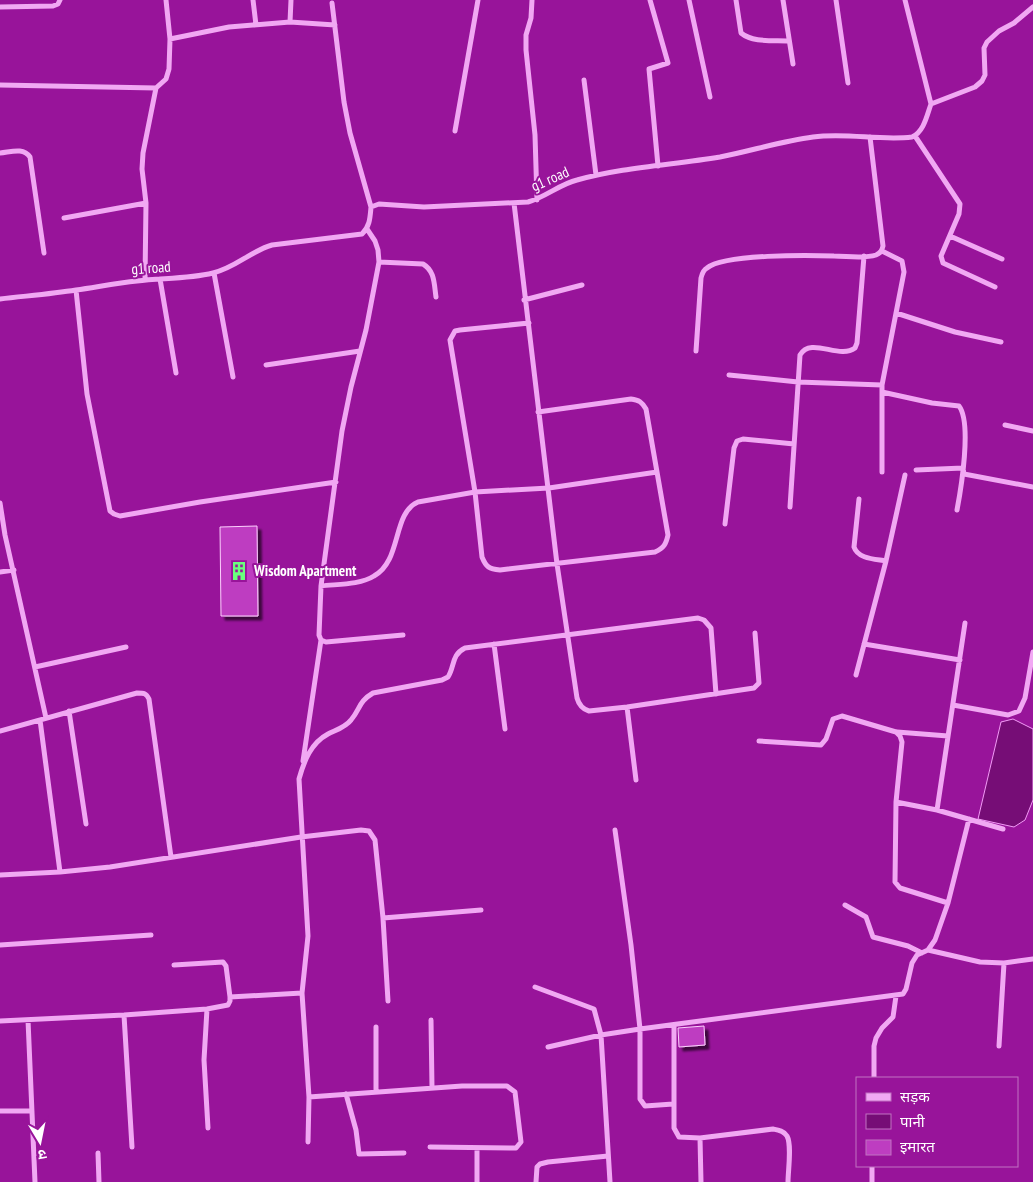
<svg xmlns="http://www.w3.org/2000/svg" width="1033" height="1182" font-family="'PT Sans Narrow','Noto Sans Devanagari',sans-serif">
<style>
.water{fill:#760d76;stroke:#f29bf6}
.building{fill:#be3dc1;stroke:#fcd0fd;filter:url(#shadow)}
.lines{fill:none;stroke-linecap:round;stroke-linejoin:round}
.minor{stroke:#f1a8f3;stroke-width:5}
.labels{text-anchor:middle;stroke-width:4;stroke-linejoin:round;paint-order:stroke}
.street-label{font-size:15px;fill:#fff;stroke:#98149a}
.poi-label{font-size:15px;font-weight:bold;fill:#fff;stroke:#98149a;text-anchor:start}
</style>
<defs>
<filter id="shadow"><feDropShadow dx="4" dy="4" stdDeviation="1" flood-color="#0009"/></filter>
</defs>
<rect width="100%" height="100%" fill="#98149a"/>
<!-- water -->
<path class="water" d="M1013,719L1033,729V800L1025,820L1014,827L978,819L1001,722Z"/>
<!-- building -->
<path class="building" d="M257,526L258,616H221L220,527Z
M704,1026L705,1045L679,1047L678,1028Z"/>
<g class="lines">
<!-- minor -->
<path class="minor" d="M253,0L256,25
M532,0L531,18L526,35V50L535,135L537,200
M650,0L668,63L649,69L658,166
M689,0L710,97
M736,0L741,33C753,43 774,40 789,41
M783,0L793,64
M836,0L848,83
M905,0L931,104
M332,3L344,102L350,133L371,207
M0,7L53,6L58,4L60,0
M290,22L291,0
M170,39L229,27L290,22L335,25
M584,80L596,175
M0,85L156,88
M455,131L478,0
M915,136L960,204L959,214L941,256L943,263L995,287
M0,153C11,152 23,147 30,157L44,253
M514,203L557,564L577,698C579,705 582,709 589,711L627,707L754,688L759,683L755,633
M64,218L146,203
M367,229L375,241L378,250L379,262L366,330L351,387L342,431L321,586L319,635L321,640L326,642L403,635
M950,236L1002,259
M882,251L902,261L904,272L882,385V472
M379,262L423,264C435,271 434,284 436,297
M214,273L233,377
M160,279L176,373
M145,280L146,203L142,169L143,153L156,88L166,79L169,69L170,39L166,0
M76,290L87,394L110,511L114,514L120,516L200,502L336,482
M0,299C25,296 51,294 76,290C97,287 117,283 137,281C162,278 188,279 213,273C235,268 251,251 272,245L362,234C370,226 370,218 371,207L379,204L424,207L528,202C546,197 560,184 577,180C623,167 672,165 720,157C751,151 782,141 813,137C846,132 879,141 912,137C924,132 927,115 931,104L975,87L982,81L985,75L984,48L987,42L999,31L1014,23L1033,7
M524,300L582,285
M896,313L955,332L1001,342
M529,323L460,330L455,331L450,340L475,492L482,557C486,567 489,569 500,570L655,552C664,548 666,544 668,535L646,409C642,402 639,400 631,399L538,412
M696,351L701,278C702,274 703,270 707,268C724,254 809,255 834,256C847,256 864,259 876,255C881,253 882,250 883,246L870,137
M266,365L360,351
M729,375L798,382L882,385
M882,392L932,403L959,406C972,423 961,489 957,510
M1005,425L1033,431
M916,470L963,468L964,474L1033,487
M859,499L854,547C858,559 875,559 886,561
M0,503L5,535L46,718
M790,507L800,355C811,336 839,360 855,348L857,343L864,256
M725,524L734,448L737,441L743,439L794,444
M0,572L14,570
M321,586C337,584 360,585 374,576C402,561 392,513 418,502L475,492L549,488L657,472
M494,644L505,729
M864,644L960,660
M35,667L126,647
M856,675L886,561L905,475
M953,705L1008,715L1019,711L1025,698L1033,652
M627,707L636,780
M69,711L86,824
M40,720L60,872
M0,731L137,693C144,693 146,693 149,699L171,857
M897,732L948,736
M759,741L821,745L826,739L833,719L842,716L896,732L900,736L902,742L896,802L895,882L900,888L948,903
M303,761L321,640
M896,802L937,810L1003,829
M937,810L965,623
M615,830L631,945L640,1029V1099L645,1106L673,1104
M0,875L60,872L110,867L301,837L361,830L369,831L375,840L383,918L388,1001
M845,905L866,917L873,937L908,946L922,953
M383,918L481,910
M0,945L151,935
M928,950L980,962L1004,963L1033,959
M535,987L594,1009L601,1035L610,1182
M302,993L308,936L299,779C304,761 311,743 328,734C336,730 346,727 351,720C361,708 358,702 373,693L442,680L448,677C455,666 451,655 465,648L698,618L704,620L711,628L716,694
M230,997L302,993L309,1097L308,1142
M207,1009L204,1060L208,1128
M124,1015L132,1147
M28,1020L35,1182
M431,1020L432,1088
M0,1021L124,1015L207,1009L228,1005L230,1001V997L226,966L223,962L174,965
M674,1025V1128L679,1137L700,1138L773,1129C778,1130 784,1131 787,1136C792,1145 788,1171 788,1182
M999,1046L1004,963
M548,1047L601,1035L640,1029L903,994L906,989L912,963L917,955L928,950L935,940L948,903L969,819
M874,1078V1046L876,1038L882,1028L893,1017L896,996
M376,1092V1027
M346,1094L356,1130L359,1154L404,1153
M309,1097L462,1086H507L515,1092L521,1142L516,1148L430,1147
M0,1111H32
M700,1138L701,1182
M98,1153L99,1182
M477,1182V1148
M536,1182L537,1167L540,1164L548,1162L608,1156
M872,1182V1166"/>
</g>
<!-- icons -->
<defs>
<g id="building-bare" transform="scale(1.5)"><path d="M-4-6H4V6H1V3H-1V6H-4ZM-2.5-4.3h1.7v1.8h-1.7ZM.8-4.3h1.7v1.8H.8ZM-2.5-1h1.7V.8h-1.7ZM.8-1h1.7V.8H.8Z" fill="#6aff7e" stroke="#98149a" stroke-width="2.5" paint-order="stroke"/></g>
</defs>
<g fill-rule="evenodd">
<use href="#building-bare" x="239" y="571"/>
</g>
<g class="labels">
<!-- street labels -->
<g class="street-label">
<text transform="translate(550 179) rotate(-24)" y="5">g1 road</text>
<text transform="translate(151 268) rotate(-4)" y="5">g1 road</text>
</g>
<!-- poi labels -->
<g class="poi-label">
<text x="254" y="576">Wisdom Apartment</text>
</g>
</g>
<!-- legend -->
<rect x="856" y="1077" width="162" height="90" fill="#98149a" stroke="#c172c2"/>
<rect x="866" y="1093" width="25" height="8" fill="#f1a8f3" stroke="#c172c2"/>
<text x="900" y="1102" font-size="15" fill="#ffffff">सड़क</text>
<rect x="866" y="1114" width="25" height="15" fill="#760d76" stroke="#c172c2"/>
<text x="900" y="1127" font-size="15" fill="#ffffff">पानी</text>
<rect x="866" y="1140" width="25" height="15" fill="#be3dc1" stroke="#c172c2"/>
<text x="900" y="1152" font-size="15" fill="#ffffff">इमारत</text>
<!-- north arrow -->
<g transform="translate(40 1142) rotate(170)" stroke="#98149a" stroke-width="4" paint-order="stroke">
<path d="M0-4L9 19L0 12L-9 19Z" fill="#ffffff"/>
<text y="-8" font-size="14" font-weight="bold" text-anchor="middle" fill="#ffffff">उ</text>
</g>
</svg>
